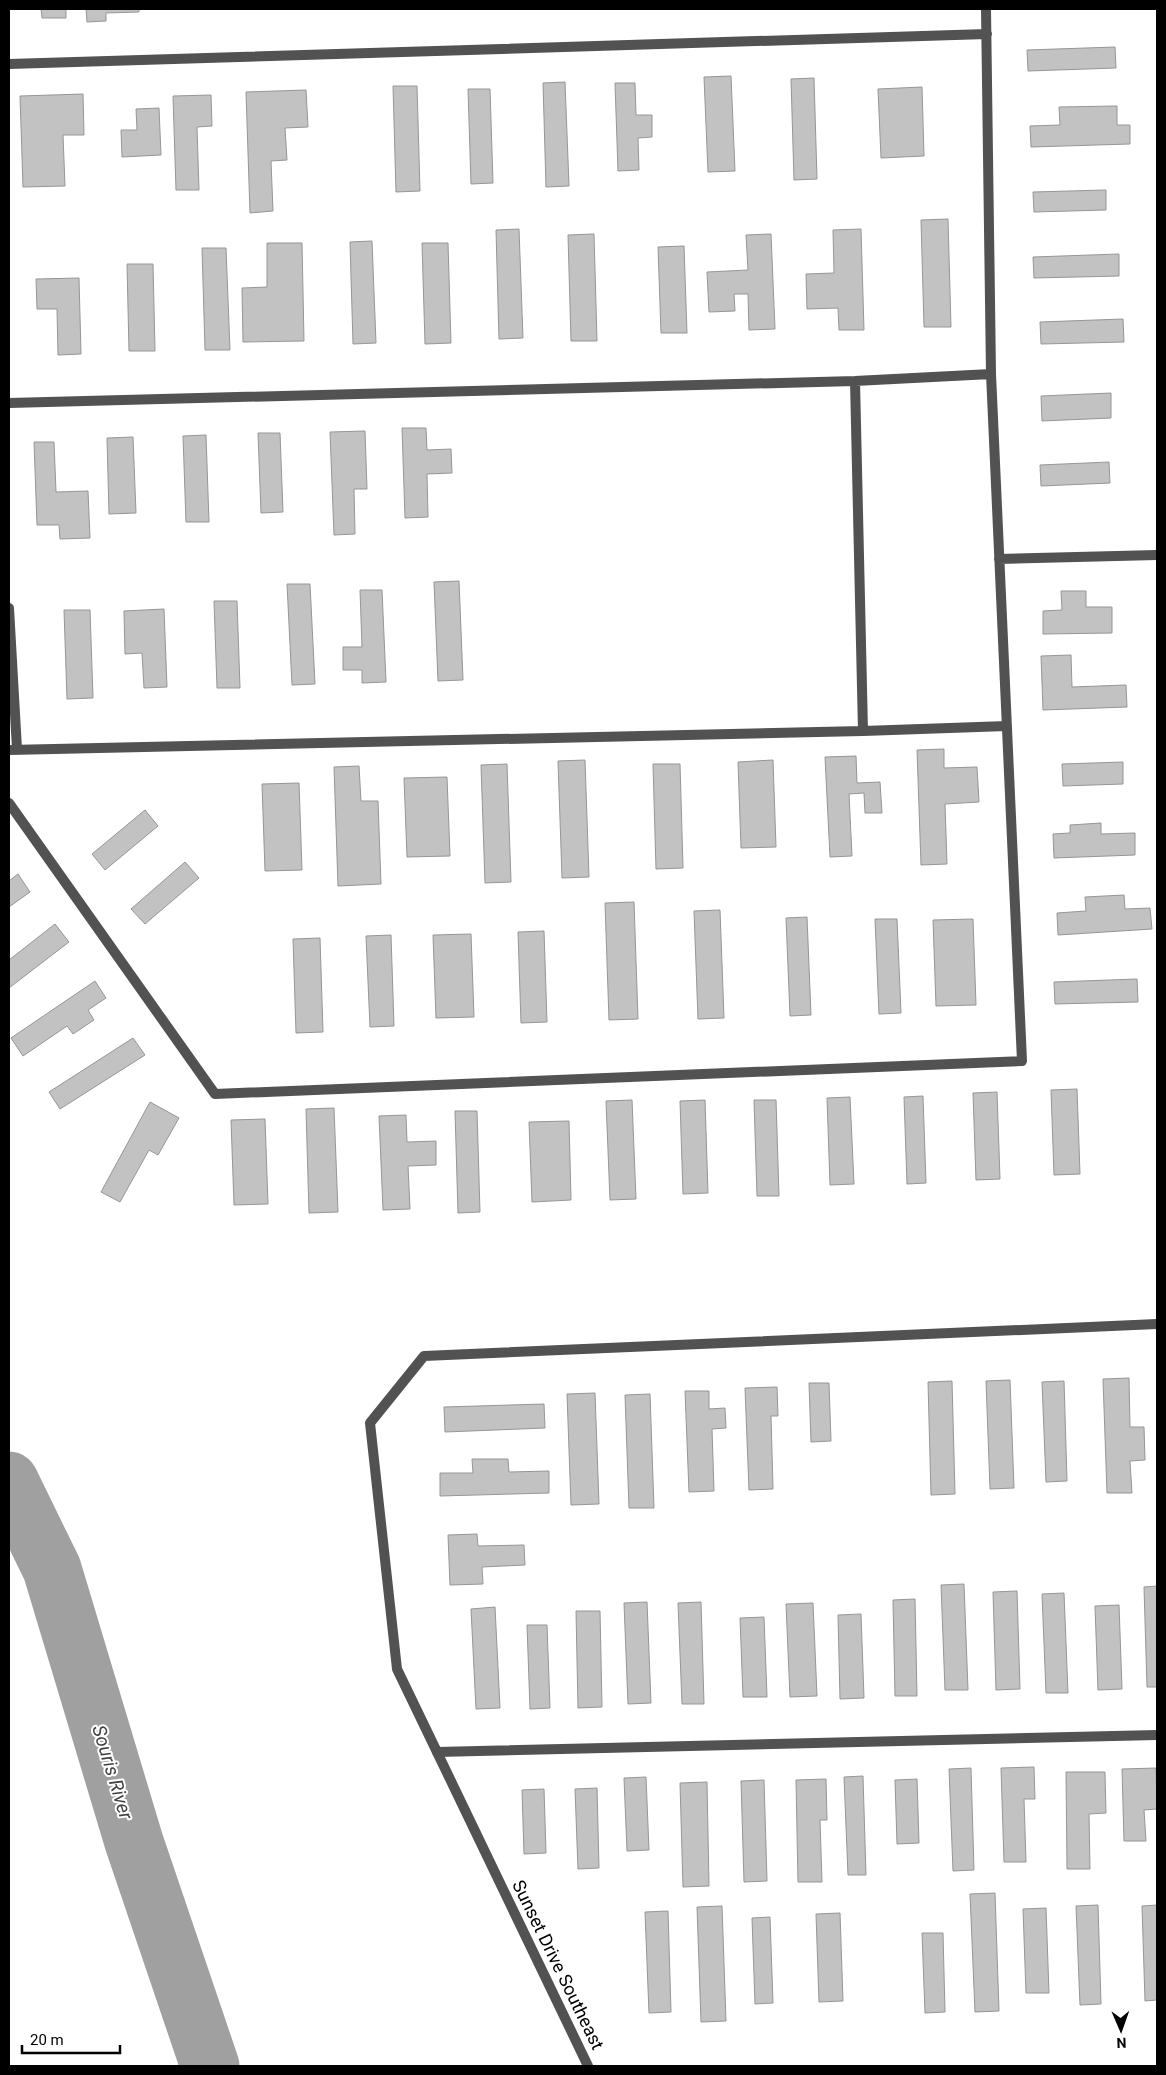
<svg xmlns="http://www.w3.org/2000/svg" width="1166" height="2075" font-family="Roboto,sans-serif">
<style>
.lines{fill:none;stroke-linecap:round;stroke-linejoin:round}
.river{stroke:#a0a0a0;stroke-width:59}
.building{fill:#c2c2c2;stroke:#969696}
.lane{stroke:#525252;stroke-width:10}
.street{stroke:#525252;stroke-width:10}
.labels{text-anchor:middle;stroke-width:4;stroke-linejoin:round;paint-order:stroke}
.street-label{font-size:18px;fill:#000;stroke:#fff}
.water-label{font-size:19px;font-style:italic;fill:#414141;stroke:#fff}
</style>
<rect width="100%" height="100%" fill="#fff"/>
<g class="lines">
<!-- river -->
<path class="river" d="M9,1481L52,1569L134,1842L210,2066"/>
</g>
<!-- building -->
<path class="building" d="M41,9H66V18H42Z
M86,9H139V12L106,13V21L87,22Z
M1115,47L1116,68L1028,71L1027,50Z
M731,76L735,171L708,172L704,77Z
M814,78L817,179L794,180L791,79Z
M565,82L569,186L546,187L543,83Z
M615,83H635L636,115H652V137L638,138L639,170L618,171Z
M393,86H417L420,191L396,192Z
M922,87L924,156L881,158L878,89Z
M468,89H490L493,183L471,184Z
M306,90L308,127L285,128L287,160L271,161L273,211L250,213L246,92Z
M83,94L84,135H63L65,186L23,187L20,96Z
M211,95L212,126L197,127L199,190H176L173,96Z
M1117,106V125H1130V144L1031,147L1030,126L1060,125L1059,107Z
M159,108L161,155L122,157L121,130H137L136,109Z
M1106,190V210L1034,212L1033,192Z
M948,219L951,327H924L921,220Z
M519,229L523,338L499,339L496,230Z
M861,229L864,330H839L838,308L807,309L806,274L834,273L833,230Z
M594,234L597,341H571L568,235Z
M771,234L775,329L749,330L748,294H734L735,311L709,312L707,272L748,270L746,235Z
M372,241L376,343L353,344L350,242Z
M267,243H302L304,341L243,342L242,288L267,287Z
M422,243H448L451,343L425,344Z
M684,246L687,333H661L658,247Z
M202,248H226L230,350H205Z
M1119,254V276L1034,278L1033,257Z
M127,264H153L155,351H129Z
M79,278L81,354L58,355L57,309H37L36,279Z
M1123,319L1124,342L1041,344L1040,322Z
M1111,393V418L1042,421L1041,396Z
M402,428H426L427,450L451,449L452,473L427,474L428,517L405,518Z
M365,431L367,489H354L355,534L334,535L330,432Z
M258,433H280L283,512L261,513Z
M206,435L209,522H186L183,436Z
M133,437L136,513L109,514L107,438Z
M34,442H54L56,492L88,491L90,538L60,539L59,525H37Z
M1109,462L1110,483L1041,486L1040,465Z
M459,581L463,680L438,681L434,582Z
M287,584H310L315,684L292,685Z
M360,590H382L386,682L362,683V670H343V647H362Z
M1061,591H1086V607H1112V633L1043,634V611L1062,610Z
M214,601H237L240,688H217Z
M164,609L167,687L144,688L142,653L125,654L124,611Z
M64,610H90L93,698L67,699Z
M1071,655L1072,687L1126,685L1127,707L1043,710L1041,656Z
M944,749V768L977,767L979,802L945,804L947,864L921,865L917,750Z
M856,756L857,783L880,782L882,813H865L864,793L849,794L852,856L830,857L825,757Z
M585,760L589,877L562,878L558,761Z
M773,760L776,847L741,848L738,762Z
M1123,762V784L1063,786L1062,764Z
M507,764L511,882L485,883L481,765Z
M653,764H680L683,868L656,869Z
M359,766L361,801H378L381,884L338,886L334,767Z
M447,777L450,856L407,857L404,778Z
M299,783L302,870L265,871L262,784Z
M145,810L158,826L105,870L92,854Z
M1101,823V834L1135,833V855L1054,858L1053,834L1070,833V825Z
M185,862L199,878L145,924L131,909Z
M18,874L30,892L9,907V881Z
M1124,895L1125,909L1150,908L1152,929L1058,935L1057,913L1086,911L1085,897Z
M634,902L638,1019L609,1020L605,903Z
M720,910L724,1018L698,1019L694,911Z
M807,917L811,1015L790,1016L786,918Z
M875,919H897L901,1013L879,1014Z
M973,919L976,1005L936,1006L933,920Z
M55,924L69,942L9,988V960Z
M544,931L547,1022L521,1023L518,932Z
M471,934L474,1017L436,1018L433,935Z
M391,935L394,1026L370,1027L366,936Z
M320,938L323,1032L296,1033L293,939Z
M1137,979L1138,1002L1055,1004L1054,982Z
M95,981L106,998L88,1010L94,1020L73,1034L67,1026L23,1056L11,1038Z
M133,1038L145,1055L60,1109L49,1092Z
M1077,1089L1080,1174L1054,1175L1051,1090Z
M997,1092L1000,1179L976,1180L973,1093Z
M923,1096L926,1183L907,1184L904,1097Z
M850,1097L854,1184L830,1185L827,1098Z
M632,1100L636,1199L610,1200L606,1101Z
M705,1100L708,1193L683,1194L680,1101Z
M754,1100H776L779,1196H757Z
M150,1102L179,1118L158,1155L149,1150L120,1202L101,1192Z
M334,1108L338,1212L309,1213L306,1109Z
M455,1111H477L480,1212L458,1213Z
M406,1115L407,1142L436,1141V1165L408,1166L410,1209L383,1210L379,1116Z
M265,1119L268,1204L234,1205L231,1120Z
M569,1121L571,1200L532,1202L529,1122Z
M1129,1378L1130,1427H1144L1145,1460L1130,1461L1132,1493H1107L1103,1379Z
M1010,1380L1014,1488L990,1489L986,1381Z
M952,1381L955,1494L931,1495L928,1382Z
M1064,1381L1067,1481L1046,1482L1042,1382Z
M809,1383H829L831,1441L811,1442Z
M777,1387L778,1416H771L773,1489L749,1490L745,1388Z
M685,1391H709V1409L725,1408L726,1428L712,1429L714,1491L689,1492Z
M595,1393L599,1504L571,1505L567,1394Z
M650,1394L654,1508H629L625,1395Z
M544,1404L545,1428L445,1432L444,1407Z
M472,1459H508L509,1472L549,1471V1493L440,1496V1473H473Z
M477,1534L478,1546L524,1545L525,1565L482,1567L483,1584L450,1585L448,1535Z
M964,1584L968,1690H945L941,1585Z
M1157,1586V1687H1147L1144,1587Z
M1017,1591L1020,1689L996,1690L993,1592Z
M1064,1593L1068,1693H1046L1042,1594Z
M915,1599L917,1696H895L893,1600Z
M647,1602L651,1703L628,1704L624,1603Z
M701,1602L704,1704H682L678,1603Z
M813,1603L817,1696L790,1697L786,1604Z
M1119,1605L1122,1689L1098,1690L1095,1606Z
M495,1607L500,1708L476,1709L471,1609Z
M576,1611H600L602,1707L578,1708Z
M861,1614L864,1698L840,1699L838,1615Z
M764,1617L767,1697H743L740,1618Z
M527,1625H547L550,1708L530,1709Z
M1034,1767L1035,1799H1024L1026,1862H1004L1001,1768Z
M971,1768L974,1870L953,1871L949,1769Z
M1156,1768L1157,1809L1144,1810L1146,1841H1124L1122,1769Z
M1066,1772H1105L1106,1813L1089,1814L1090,1869H1067Z
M863,1776L866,1875H848L844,1777Z
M646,1777L649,1850L627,1851L624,1778Z
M826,1779L827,1820H820L822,1882H798L796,1780Z
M917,1779L919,1843L897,1844L895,1780Z
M764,1780L767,1881L744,1882L741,1781Z
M707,1782L709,1886L683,1887L680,1783Z
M597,1788L599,1868L578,1869L575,1789Z
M544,1789L546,1853L524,1854L522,1790Z
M995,1893L999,2011L975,2012L970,1894Z
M1098,1905L1101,2004L1080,2005L1076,1906Z
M1157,1905V2000L1145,2001L1142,1906Z
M722,1906L726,2021L701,2022L697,1907Z
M1046,1908L1049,1993H1026L1023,1909Z
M668,1911L671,2012L649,2013L645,1912Z
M840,1913L843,2001L819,2002L816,1914Z
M770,1917L773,2003L755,2004L752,1918Z
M922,1933H943L945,2012L925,2013Z"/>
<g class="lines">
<!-- lane -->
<path class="lane" d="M9,64L987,34
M855,381L863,731
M9,403L855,381L991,374
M999,559L1157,555
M9,608L17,749
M9,750L863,731L1007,726
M9,803L215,1094L1022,1061L991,374L986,9
M1157,1324L424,1356L370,1423L397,1669L437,1752L1157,1735"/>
<!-- street -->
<path class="street" d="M437,1752L588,2066"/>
</g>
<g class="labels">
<!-- street labels -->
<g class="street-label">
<text transform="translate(558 1965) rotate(64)" y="6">Sunset Drive Southeast</text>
</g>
<!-- water labels -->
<g class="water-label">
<text transform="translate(113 1772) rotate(73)" y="7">Souris River</text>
</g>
</g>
<!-- border -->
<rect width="1166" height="2075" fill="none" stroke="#000000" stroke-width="20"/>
<!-- north arrow -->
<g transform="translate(1121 2030) rotate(178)" stroke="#ffffff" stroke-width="4" paint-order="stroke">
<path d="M0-4L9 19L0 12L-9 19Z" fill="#000000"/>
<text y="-8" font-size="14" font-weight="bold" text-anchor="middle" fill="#000000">N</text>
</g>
<!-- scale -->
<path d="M22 2045v8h98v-8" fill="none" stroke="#000000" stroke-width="2.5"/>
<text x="30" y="2045" font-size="15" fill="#000000" stroke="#ffffff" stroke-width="4" paint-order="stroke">20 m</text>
</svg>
